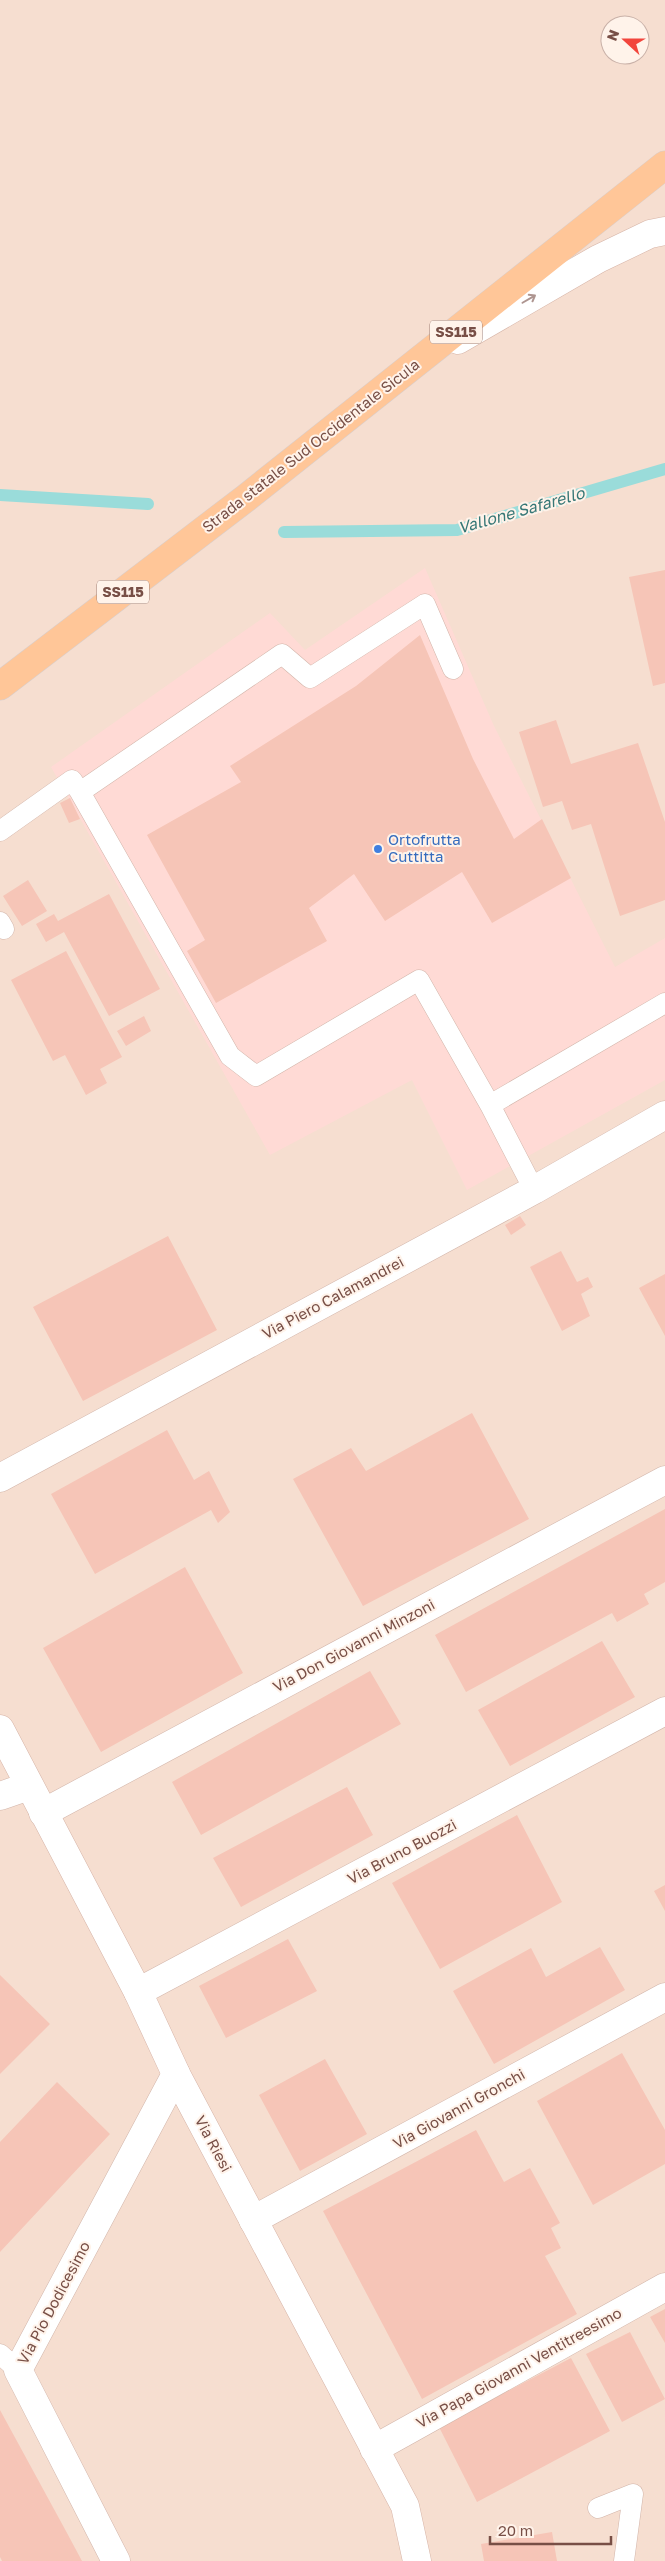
<svg xmlns="http://www.w3.org/2000/svg" width="665" height="2561" font-family="'Golos Text',sans-serif">
<style>
.residential{fill:#f6ded0;fill-rule:evenodd}
.commercial{fill:#ffdad5}
.lines{fill:none;stroke-linecap:round;stroke-linejoin:round}
.stream{stroke:#9adcda;stroke-width:12}
.building{fill:#f6c5b7}
.service-casing{stroke:#d2b5aa;stroke-width:21}
.minor-casing{stroke:#d2b5aa;stroke-width:29}
.secondary-casing{stroke:#d6b4a7;stroke-width:29}
.primary-casing{stroke:#d9cecb;stroke-width:29}
.service{stroke:#fff;stroke-width:20}
.minor{stroke:#fff;stroke-width:28}
.secondary{stroke:#fff;stroke-width:28}
.primary{stroke:#ffc698;stroke-width:28}
.oneway{stroke:#ae9590}
.shop-dot{fill:#3f7fe0;stroke:#fff3ea;stroke-width:2}
.labels{text-anchor:middle;stroke-width:4;stroke-linejoin:round;paint-order:stroke}
.shield{fill:#fff3ea;stroke:#a08077;stroke-width:1}
.shield-label{font-size:14px;font-weight:bold;fill:#784f46}
.street-label{font-size:15px;fill:#784f46;stroke:#fff3ea}
.shop-label{font-size:15px;fill:#366cbe;stroke:#fff3ea;text-anchor:start}
.water-label{font-size:16px;font-style:italic;fill:#367776;stroke:#fff3ea}
</style>
<rect width="100%" height="100%" fill="#feeee2"/>
<!-- residential -->
<path class="residential" d="M0,0H665V2561H0ZM610,25H640V55H610Z"/>
<!-- commercial -->
<path class="commercial" d="M425,568L494,726L615,967L665,938V1080L467,1190L412,1080L270,1155L51,767L270,613L305,650Z"/>
<g class="lines">
<!-- stream -->
<path class="stream" d="M0,495L148,504
M284,532L457,530L665,469"/>
</g>
<!-- building -->
<path class="building" d="M665,570V683L653,686L629,577Z
M420,635L473,759L514,839L542,819L571,878L492,923L462,872L385,921L354,874L309,908L327,941L216,1003L187,951L205,940L147,835L241,782L230,766L356,686Z
M556,720L571,764L638,743L665,822V900L620,916L591,824L572,830L562,801L543,807L519,732Z
M70,798L80,819L69,823L60,803Z
M28,880L47,911L22,926L3,896Z
M109,894L160,989L109,1016L64,932L46,942L36,924L54,914L58,921Z
M66,951L122,1057L100,1069L107,1083L86,1095L65,1055L53,1061L11,980Z
M144,1016L151,1031L126,1046L117,1031Z
M520,1216L526,1225L511,1235L505,1225Z
M168,1236L217,1330L83,1401L33,1307Z
M561,1251L577,1282L588,1277L593,1287L581,1294L590,1316L562,1331L530,1267Z
M665,1274V1336L639,1288Z
M472,1413L529,1519L363,1606L293,1479L351,1448L366,1471Z
M167,1430L194,1480L209,1471L230,1512L218,1523L211,1510L95,1574L51,1494Z
M665,1509V1582L644,1594L649,1604L617,1622L612,1613L466,1692L435,1635Z
M185,1567L243,1673L101,1752L43,1648Z
M602,1641L635,1697L510,1766L478,1710Z
M370,1671L401,1724L201,1835L172,1782Z
M347,1787L373,1835L241,1907L213,1858Z
M517,1815L562,1902L440,1969L392,1883Z
M665,1885V1911L654,1891Z
M288,1939L317,1991L226,2038L199,1986Z
M600,1947L625,1990L494,2064L453,1991L531,1948L546,1977Z
M0,1975L50,2024L0,2074Z
M622,2053L665,2130V2164L593,2205L537,2101Z
M325,2059L367,2134L300,2171L259,2095Z
M57,2082L110,2134L0,2252V2142Z
M476,2130L504,2182L530,2168L560,2223L551,2228L561,2248L545,2256L577,2314L422,2399L323,2211Z
M665,2309V2343L650,2317Z
M630,2332L665,2399L622,2422L586,2354Z
M571,2358L610,2431L477,2502L439,2427Z
M0,2410L67,2533L82,2561H2L0,2557Z
M552,2532L557,2561H484L481,2544Z"/>
<g class="lines">
<!-- service casing -->
<g class="service-casing">
<path id="service" d="M453,669L425,604L310,678L282,654L80,792L230,1056L256,1076L419,980L490,1105L665,1003
M0,831L72,780L80,792
M0,922L4,929
M490,1105L534,1190
M0,2354L18,2370
M598,2508L633,2494L624,2561"/>
</g>
<!-- minor casing -->
<g class="minor-casing">
<path id="minor" d="M0,1478L534,1190L665,1115
M0,1796L29,1786
M43,1813L665,1480
M138,1992L665,1711
M253,2220L665,1997
M374,2449L665,2287
M116,2561L18,2370L176,2074"/>
</g>
<!-- secondary casing -->
<g class="secondary-casing">
<path id="secondary" d="M458,340L598,259L650,234L665,231
M0,1729L138,1992L177,2076L405,2506L417,2561"/>
</g>
<!-- primary casing -->
<g class="primary-casing">
<path id="primary" d="M0,686L246,498L665,165"/>
</g>
<!-- service -->
<use href="#service" class="service"/>
<!-- minor -->
<use href="#minor" class="minor"/>
<!-- secondary -->
<use href="#secondary" class="secondary"/>
<!-- primary -->
<use href="#primary" class="primary"/>
</g>
<!-- one-way arrows -->
<defs><path id="oneway-shaft" d="M-6 0H5M1.5-3L5.5 0L1.5 3" fill="none" stroke-width="1.6" stroke-linecap="round" stroke-linejoin="round" transform="scale(1.25)"/></defs>
<use class="oneway" href="#oneway-shaft" transform="translate(529 299) rotate(-30)"/>
<!-- markers -->
<circle class="shop-dot" cx="378" cy="849" r="5"/>
<g class="labels">
<!-- shield labels -->
<g class="shield">
<rect x="430" y="320.5" width="52" height="23" rx="4"/>
<rect x="97" y="580.5" width="52" height="23" rx="4"/>
</g>
<g class="shield-label">
<text x="456" y="337">SS115</text>
<text x="123" y="597">SS115</text>
</g>
<!-- street labels -->
<g class="street-label">
<text transform="translate(311 446) rotate(-38)" y="5">Strada statale Sud Occidentale Sicula</text>
<text transform="translate(333 1298) rotate(-28)" y="5">Via Piero Calamandrei</text>
<text transform="translate(354 1646) rotate(-28)" y="5">Via Don Giovanni Minzoni</text>
<text transform="translate(402 1852) rotate(-28)" y="5">Via Bruno Buozzi</text>
<text transform="translate(459 2109) rotate(-29)" y="5">Via Giovanni Gronchi</text>
<text transform="translate(213 2144) rotate(62)" y="5">Via Riesi</text>
<text transform="translate(54 2303) rotate(-62)" y="5">Via Pio Dodicesimo</text>
<text transform="translate(519 2368) rotate(-29)" y="5">Via Papa Giovanni Ventitreesimo</text>
</g>
<!-- shop labels -->
<g class="shop-label">
<text x="388" y="845">Ortofrutta<tspan x="388" dy="17">Cuttitta</tspan></text>
</g>
<!-- water labels -->
<g class="water-label">
<text transform="translate(521 510) rotate(-16)" y="6">Vallone Safarello</text>
</g>
</g>
<!-- north arrow -->
<g transform="translate(625 40) rotate(291)"><circle r="24" fill="#fff3ea" stroke="#c9b1a8"/>
<path d="M0-4L9 19L0 12L-9 19Z" fill="#f2453c"/>
<text y="-8" font-size="14" font-weight="bold" text-anchor="middle" fill="#784f46">N</text>
</g>
<!-- scale -->
<path d="M490 2536v8h121v-8" fill="none" stroke="#784f46" stroke-width="2.5"/>
<text x="498" y="2536" font-size="15" fill="#784f46" stroke="#fff3ea" stroke-width="4" paint-order="stroke">20 m</text>
</svg>
